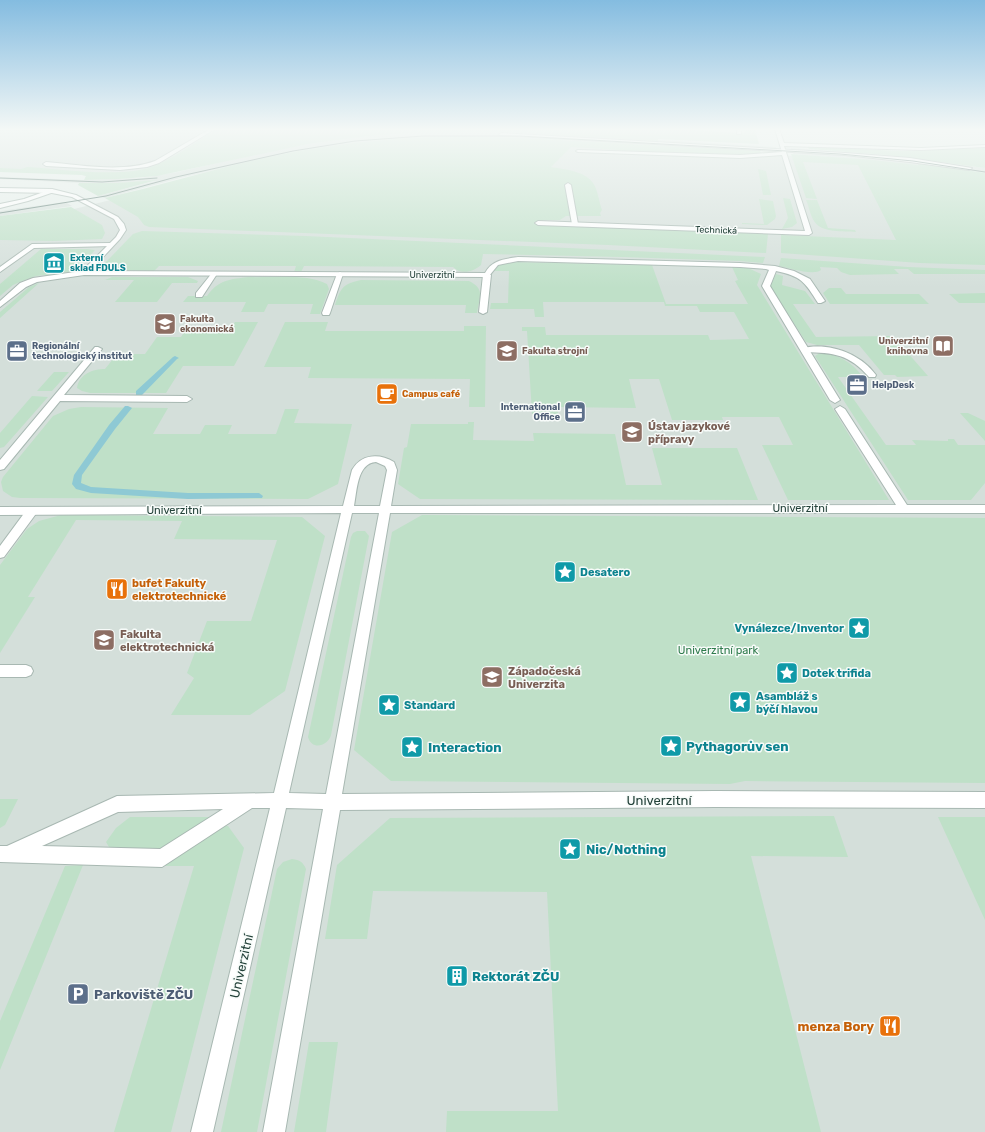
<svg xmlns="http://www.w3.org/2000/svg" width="985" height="1132" font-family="Rubik,sans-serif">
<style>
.built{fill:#d4dfda}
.green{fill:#bfe0c8}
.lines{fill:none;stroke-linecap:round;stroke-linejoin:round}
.stream{fill:#8ec9d4;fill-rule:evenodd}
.lane-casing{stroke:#a8b8b2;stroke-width:2}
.street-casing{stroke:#a8b8b2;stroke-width:2}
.lane{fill:#fff;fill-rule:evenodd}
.street{fill:#fff;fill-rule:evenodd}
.tram{stroke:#5f7d75;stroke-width:1}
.labels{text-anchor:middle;stroke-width:3;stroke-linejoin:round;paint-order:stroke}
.far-street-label{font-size:9px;fill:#24423a;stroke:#f7fbf9}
.far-culture-label{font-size:9px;font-weight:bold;fill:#0d838f;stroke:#f7fbf9;text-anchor:start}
.far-education-label{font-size:9px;font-weight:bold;fill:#785e54;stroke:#f7fbf9;text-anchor:start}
.far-service-label{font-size:9px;font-weight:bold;fill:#4e5e75;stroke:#f7fbf9;text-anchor:start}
.far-food-label{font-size:9px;font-weight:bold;fill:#c56008;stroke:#f7fbf9;text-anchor:start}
.education-label{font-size:11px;font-weight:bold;fill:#785e54;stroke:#f7fbf9;text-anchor:start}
.street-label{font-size:11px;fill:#24423a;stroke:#f7fbf9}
.culture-label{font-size:11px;font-weight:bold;fill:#0d838f;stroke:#f7fbf9;text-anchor:start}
.food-label{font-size:11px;font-weight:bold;fill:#c56008;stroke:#f7fbf9;text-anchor:start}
.park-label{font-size:11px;fill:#2d7a4b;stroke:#f7fbf9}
.near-culture-label{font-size:13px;font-weight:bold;fill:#0d838f;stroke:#f7fbf9;text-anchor:start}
.near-street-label{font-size:13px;fill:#24423a;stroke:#f7fbf9}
.near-service-label{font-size:13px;font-weight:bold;fill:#4e5e75;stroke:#f7fbf9;text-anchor:start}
.near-food-label{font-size:13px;font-weight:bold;fill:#c56008;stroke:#f7fbf9;text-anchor:end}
</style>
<rect width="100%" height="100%" fill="#e6efeb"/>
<!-- built -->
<path class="built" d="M0,129H228L153,174L86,176L78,174L0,170Z
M432,132H488L571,135L776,147L778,152L523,138L439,137L366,142L292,152L180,178L105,198L98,196L156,181L100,184L0,179V177L84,180L142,178L178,172L260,153L308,144L369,136Z
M422,140L761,153L792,156L900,163L793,154L791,148L887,155L985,168V173L955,168L985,175V1132H0V221L66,211L163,187Z
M65,202L72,206L0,216V211Z"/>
<!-- green -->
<path class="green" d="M217,129H668L744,133V129H755L759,144L658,139V141L505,132L410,133L369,136L308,144L157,176L119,179L84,180L86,176L82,175L0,172V168L21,169L27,167C61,169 120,178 151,167C173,159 197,141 217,129Z
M461,136L523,138L760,151L761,153C699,159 633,150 571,147L551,167C564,169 585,171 593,183C598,190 599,202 602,210L600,213L601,216H566L560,220H539L538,225L768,234L766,253L608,245L149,227L144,225L138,217L105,198C168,184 229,164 293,152C349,142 405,137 461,136Z
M808,147L904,151L985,148V168L887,155L809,149Z
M791,154L873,160L918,165L919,163L985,173V265L920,263L781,253V235L896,240L858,165L803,162L817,199L806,198Z
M758,169L766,171L771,195H763Z
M157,180L98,196L78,185L79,183H117Z
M783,198L790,199L797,223L792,227L782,229L788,218Z
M759,199L773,201L776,216L775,219L767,225L742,224V223L764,224Z
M806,200H817L828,228L855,230L856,232C844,231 821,233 814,221C810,215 809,206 806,200Z
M71,207L102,225L105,233L102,239L54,241L0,240V216Z
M142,231L305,236L765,257L763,263L739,261L622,257L483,254L481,265C473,272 461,275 453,267L304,266L301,272H294L296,266H159L154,271L114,270L104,268L103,265L107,261L133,234Z
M41,249H87L95,250L78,268L68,272L36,276L22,281L13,285L0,296V284Z
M781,258L908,267L985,270V274H914L908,269H894L899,274L850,275L841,272L837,268L820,267L821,270C814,276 788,268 779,266Z
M512,262L652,265L666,304H748L735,281L738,280L732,267L748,268L761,274L757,285L889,500H788L762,445H793L779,417H722L723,420H672L659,379H629L636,408L558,407V414H532L527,331H522V327H545L546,335H708L710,340L749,339L734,312H700L697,306H665L664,302H543L544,317H535L534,309H490L491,303H508L509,271H493L497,266Z
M776,274L783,276L782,285L805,291L815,304H793L816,337L893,336L928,376L897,377L895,375H884L859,345H817L806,342L770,286Z
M112,277H188L198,281L197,283H172L157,302H115L134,280H105Z
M249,277C272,278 306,273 327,284L329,289L320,314H310L313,304H268L264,312H241L246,302H183L188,296H207C218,280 230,279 249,277Z
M361,280L469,281C486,289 479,298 477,313H465L466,305H335C341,287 343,284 361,280Z
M39,283L0,318V312L29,287Z
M829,288H841L846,294H919L929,304H830L823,293Z
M985,293V303H959L949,294Z
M235,322H258L234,366H183L166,393H90L82,391L77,388C79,374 93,369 105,369L117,354H145L157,337H181L187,328H231Z
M285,322H328L325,331H464V326H486L485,407H469L470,379L308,378L311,367H264Z
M820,353C838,354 852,362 863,377H838L886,445H916L912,440L948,441V439H954L958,445H985V483L971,500H908L815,356Z
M54,372H69L52,391H37Z
M32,396L48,397L4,447L0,448V433Z
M81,407L168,408L153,434H200L205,425H232L228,434H276L285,409H299L294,423L352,424L338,484L308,499L20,498L12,497L3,491L1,482L3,477L53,416L69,409Z
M960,413H968L985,421V441Z
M468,422H474L473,440L534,441L533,433L615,434L626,485H662L652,448H737L758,500L420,499L398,484L404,448L407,447L411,424H468Z
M61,515L302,517L325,536L285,691L250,715H171L194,678L187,673L207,621H251L277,540L174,539L182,521L76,520L28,597H35L0,653V565L27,529L39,521Z
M422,515L985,518V783L745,781L730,784L391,781L354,750L392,532Z
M357,531H365L369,536L331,735C328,746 312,751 308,737L351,537L353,533Z
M0,799H18L5,825L0,828Z
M834,816L848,857L751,856L821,1132H446L447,1111H558L547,892L373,891L367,939H325L337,865L390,818Z
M130,817H213L160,852H112L106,842L116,828Z
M938,817H985V920Z
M221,826H228L244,848L171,1132H114L194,866H161Z
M292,859C300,860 303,862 306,869L257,1132H221L277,869L283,862Z
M83,865L0,1070V1021L65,866Z
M309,1042H338L326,1132H294Z"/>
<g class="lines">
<!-- stream -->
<path class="stream" d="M175,356L179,358L177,359L142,395H136V391L173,357Z
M125,406H128L132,408L115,429L82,475L81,483L91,487L188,493H259L263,496L262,498L188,499L91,493L76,489L72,484L74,475L109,425Z"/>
<!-- lane casing -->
<g class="lane-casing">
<path id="lane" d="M210,129H215L159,163L147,167L120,170L46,166L43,164L46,162C81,165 122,173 155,161Z
M737,129H741V134H737Z
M501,133L845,153L910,158L972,168L969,170L910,162L845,155L499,135Z
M568,183L571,185L578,224L575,226L572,224L565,185Z
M52,189L55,191L54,192L28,201L0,208V204L24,199Z
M110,243L112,244V246L34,248L0,272V267L32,244Z
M214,272L217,274L202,297H196V293L212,273Z
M340,272L343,274L330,313L329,315H323L322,313L337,274Z
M487,273L491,275L487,312L483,314L479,312L483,275Z
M95,347H98L102,349L64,395L187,396L192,399L187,402L60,401L4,469L0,470V460Z
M802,348C829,342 860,353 876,375L875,377H869C849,354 834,353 805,352H802L801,350Z
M32,507L36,508L38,511L4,557L0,558V546L28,508Z
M0,665H26L31,667L33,671L31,675L26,677H0Z"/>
</g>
<!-- street casing -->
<g class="street-casing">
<path id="street" d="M775,129H779L784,143L921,148L985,145V147L921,150L784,146L812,233L809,235L538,225L535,223L538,221L805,231L782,155L740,158L578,152L576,151L578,150L740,155L782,152Z
M0,188L52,189L76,195L118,217L124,224L126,230L120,239L90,271L485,273C492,260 504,259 518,257L740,263L775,266L794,271L810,279L825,301L821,303H818C805,282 801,276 776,271L770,286L840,400L835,403L830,400L762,286L769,270L766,269L740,267L518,261L498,265L489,276L487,277L84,275L37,282L26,287L0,307V301L20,283L33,278L82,271L116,237L120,230L114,219L72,197L52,193L0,192Z
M840,406L845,409L907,505H985V513H390L342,794L715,791L985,792V808L715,807L340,810L285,1132H263L323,809L286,808L213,1132H191L270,808H252L162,867L0,862V846H7L117,796L274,793L341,513L0,515V507L343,506L352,470C361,454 379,453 394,462L397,470L391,506L896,505L835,409ZM376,462L385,466L387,470L380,506H354C357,491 357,463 376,462ZM352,513H379L326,794L289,793ZM223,809L160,849L42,846L118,812Z"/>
</g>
<!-- lane -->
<use href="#lane" class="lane"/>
<!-- street -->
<use href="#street" class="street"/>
<!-- tram -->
<path class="tram" d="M0,178L102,182L157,178
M0,213L106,196L176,177L293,151L355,141L423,136H519L840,154L913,161L985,172"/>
</g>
<!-- sky -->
<linearGradient id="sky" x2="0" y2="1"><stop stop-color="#84bce0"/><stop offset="0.45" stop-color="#f4f8f6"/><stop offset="1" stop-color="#f4f8f6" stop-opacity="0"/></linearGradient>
<rect width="985" height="288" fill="url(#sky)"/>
<!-- icons -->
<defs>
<g id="museum-square" transform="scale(1.15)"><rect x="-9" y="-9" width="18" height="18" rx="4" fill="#0f9aa8" stroke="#f7fbf9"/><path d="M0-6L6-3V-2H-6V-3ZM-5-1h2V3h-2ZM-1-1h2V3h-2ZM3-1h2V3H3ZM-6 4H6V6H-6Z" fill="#fff"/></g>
<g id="university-square" transform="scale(1.15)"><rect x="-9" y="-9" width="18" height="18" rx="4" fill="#8d6e63" stroke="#f7fbf9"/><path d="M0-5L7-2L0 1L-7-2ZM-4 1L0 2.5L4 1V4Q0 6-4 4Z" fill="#fff"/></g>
<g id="library-square" transform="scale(1.15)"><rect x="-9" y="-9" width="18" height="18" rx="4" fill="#8d6e63" stroke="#f7fbf9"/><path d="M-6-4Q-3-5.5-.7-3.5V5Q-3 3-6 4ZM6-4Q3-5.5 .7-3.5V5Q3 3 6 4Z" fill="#fff"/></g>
<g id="office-square" transform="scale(1.15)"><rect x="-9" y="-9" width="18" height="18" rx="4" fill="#5c6f8a" stroke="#f7fbf9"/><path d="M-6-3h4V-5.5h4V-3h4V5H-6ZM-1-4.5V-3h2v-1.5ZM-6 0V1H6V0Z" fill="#fff"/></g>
<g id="cafe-square" transform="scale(1.15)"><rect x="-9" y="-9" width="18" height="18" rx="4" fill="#e8710a" stroke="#f7fbf9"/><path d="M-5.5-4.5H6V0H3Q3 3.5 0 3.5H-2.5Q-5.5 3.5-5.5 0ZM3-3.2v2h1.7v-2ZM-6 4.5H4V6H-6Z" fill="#fff"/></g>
<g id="sight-square" transform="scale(1.15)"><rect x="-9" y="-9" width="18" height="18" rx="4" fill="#0f9aa8" stroke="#f7fbf9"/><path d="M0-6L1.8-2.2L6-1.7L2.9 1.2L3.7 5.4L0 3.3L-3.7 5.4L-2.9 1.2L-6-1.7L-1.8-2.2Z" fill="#fff"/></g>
<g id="restaurant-square" transform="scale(1.15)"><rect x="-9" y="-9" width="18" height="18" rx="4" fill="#e8710a" stroke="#f7fbf9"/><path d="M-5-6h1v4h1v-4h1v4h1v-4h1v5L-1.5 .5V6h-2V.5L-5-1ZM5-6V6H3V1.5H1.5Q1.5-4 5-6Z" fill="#fff"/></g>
<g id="building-square" transform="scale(1.15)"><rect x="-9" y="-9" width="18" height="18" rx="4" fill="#0f9aa8" stroke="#f7fbf9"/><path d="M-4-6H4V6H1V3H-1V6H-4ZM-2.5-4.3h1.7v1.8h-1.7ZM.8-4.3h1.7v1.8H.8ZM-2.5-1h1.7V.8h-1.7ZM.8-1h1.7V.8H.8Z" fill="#fff"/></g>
<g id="parking-square" transform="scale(1.15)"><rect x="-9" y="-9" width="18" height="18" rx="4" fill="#5c6f8a" stroke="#f7fbf9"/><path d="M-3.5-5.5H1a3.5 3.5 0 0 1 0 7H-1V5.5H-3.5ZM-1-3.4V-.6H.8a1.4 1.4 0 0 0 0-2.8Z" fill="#fff"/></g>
</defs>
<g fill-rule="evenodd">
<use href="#museum-square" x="54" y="263"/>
<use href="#university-square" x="165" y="324"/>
<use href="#library-square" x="943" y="346"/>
<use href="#office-square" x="17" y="351"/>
<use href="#university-square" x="507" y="351"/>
<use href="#office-square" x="857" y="385"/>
<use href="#cafe-square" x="387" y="394"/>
<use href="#office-square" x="575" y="412"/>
<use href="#university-square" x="632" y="432"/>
<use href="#sight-square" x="565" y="572"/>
<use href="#restaurant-square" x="117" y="589"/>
<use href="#sight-square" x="859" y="628"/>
<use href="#university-square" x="104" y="640"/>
<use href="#sight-square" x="787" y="673"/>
<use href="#university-square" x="492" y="677"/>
<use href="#sight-square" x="740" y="702"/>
<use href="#sight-square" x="389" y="705"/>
<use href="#sight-square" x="671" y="746"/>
<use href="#sight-square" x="412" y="747"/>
<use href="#sight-square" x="570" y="849"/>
<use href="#building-square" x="457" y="976"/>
<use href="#parking-square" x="78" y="994"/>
<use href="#restaurant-square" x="890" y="1026"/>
</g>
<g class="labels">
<!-- far-street labels -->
<g class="far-street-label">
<text transform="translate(716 230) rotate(2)" y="3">Technická</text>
<text x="432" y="278">Univerzitní</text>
</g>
<!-- far-culture labels -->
<g class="far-culture-label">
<text x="70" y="261">Externí<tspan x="70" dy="10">sklad FDULS</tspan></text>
</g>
<!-- far-education labels -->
<g class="far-education-label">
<text x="180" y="322">Fakulta<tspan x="180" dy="10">ekonomická</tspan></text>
<text x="928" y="344" text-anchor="end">Univerzitní<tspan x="928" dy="10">knihovna</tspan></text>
<text x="522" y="354">Fakulta strojní</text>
</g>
<!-- far-service labels -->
<g class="far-service-label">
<text x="32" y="349">Regionální<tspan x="32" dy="10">technologický institut</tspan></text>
<text x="872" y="388">HelpDesk</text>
<text x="560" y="410" text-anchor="end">International<tspan x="560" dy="10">Office</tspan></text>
</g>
<!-- far-food labels -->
<g class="far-food-label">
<text x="402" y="397">Campus café</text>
</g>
<!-- education labels -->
<g class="education-label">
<text x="648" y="430">Ústav jazykové<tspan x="648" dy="13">přípravy</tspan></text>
<text x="120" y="638">Fakulta<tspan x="120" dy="13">elektrotechnická</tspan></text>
<text x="508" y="675">Západočeská<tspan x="508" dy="13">Univerzita</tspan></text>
</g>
<!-- street labels -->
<g class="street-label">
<text x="800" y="512">Univerzitní</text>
<text x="174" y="514">Univerzitní</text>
</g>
<!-- culture labels -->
<g class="culture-label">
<text x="580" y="576">Desatero</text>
<text x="844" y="632" text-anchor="end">Vynálezce/Inventor</text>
<text x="802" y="677">Dotek trifida</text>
<text x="756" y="700">Asambláž s<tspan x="756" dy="13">býčí hlavou</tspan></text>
<text x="404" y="709">Standard</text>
</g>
<!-- food labels -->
<g class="food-label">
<text x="132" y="587">bufet Fakulty<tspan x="132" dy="13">elektrotechnické</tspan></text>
</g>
<!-- park labels -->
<g class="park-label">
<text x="718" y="654">Univerzitní park</text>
</g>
<!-- near-culture labels -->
<g class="near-culture-label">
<text x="686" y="751">Pythagorův sen</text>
<text x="428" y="752">Interaction</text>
<text x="586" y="854">Nic/Nothing</text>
<text x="472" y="981">Rektorát ZČU</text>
</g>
<!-- near-street labels -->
<g class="near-street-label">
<text x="659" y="805">Univerzitní</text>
<text transform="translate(241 966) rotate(-77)" y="5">Univerzitní</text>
</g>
<!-- near-service labels -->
<g class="near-service-label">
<text x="94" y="999">Parkoviště ZČU</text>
</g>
<!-- near-food labels -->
<g class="near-food-label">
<text x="874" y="1031">menza Bory</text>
</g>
</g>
</svg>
